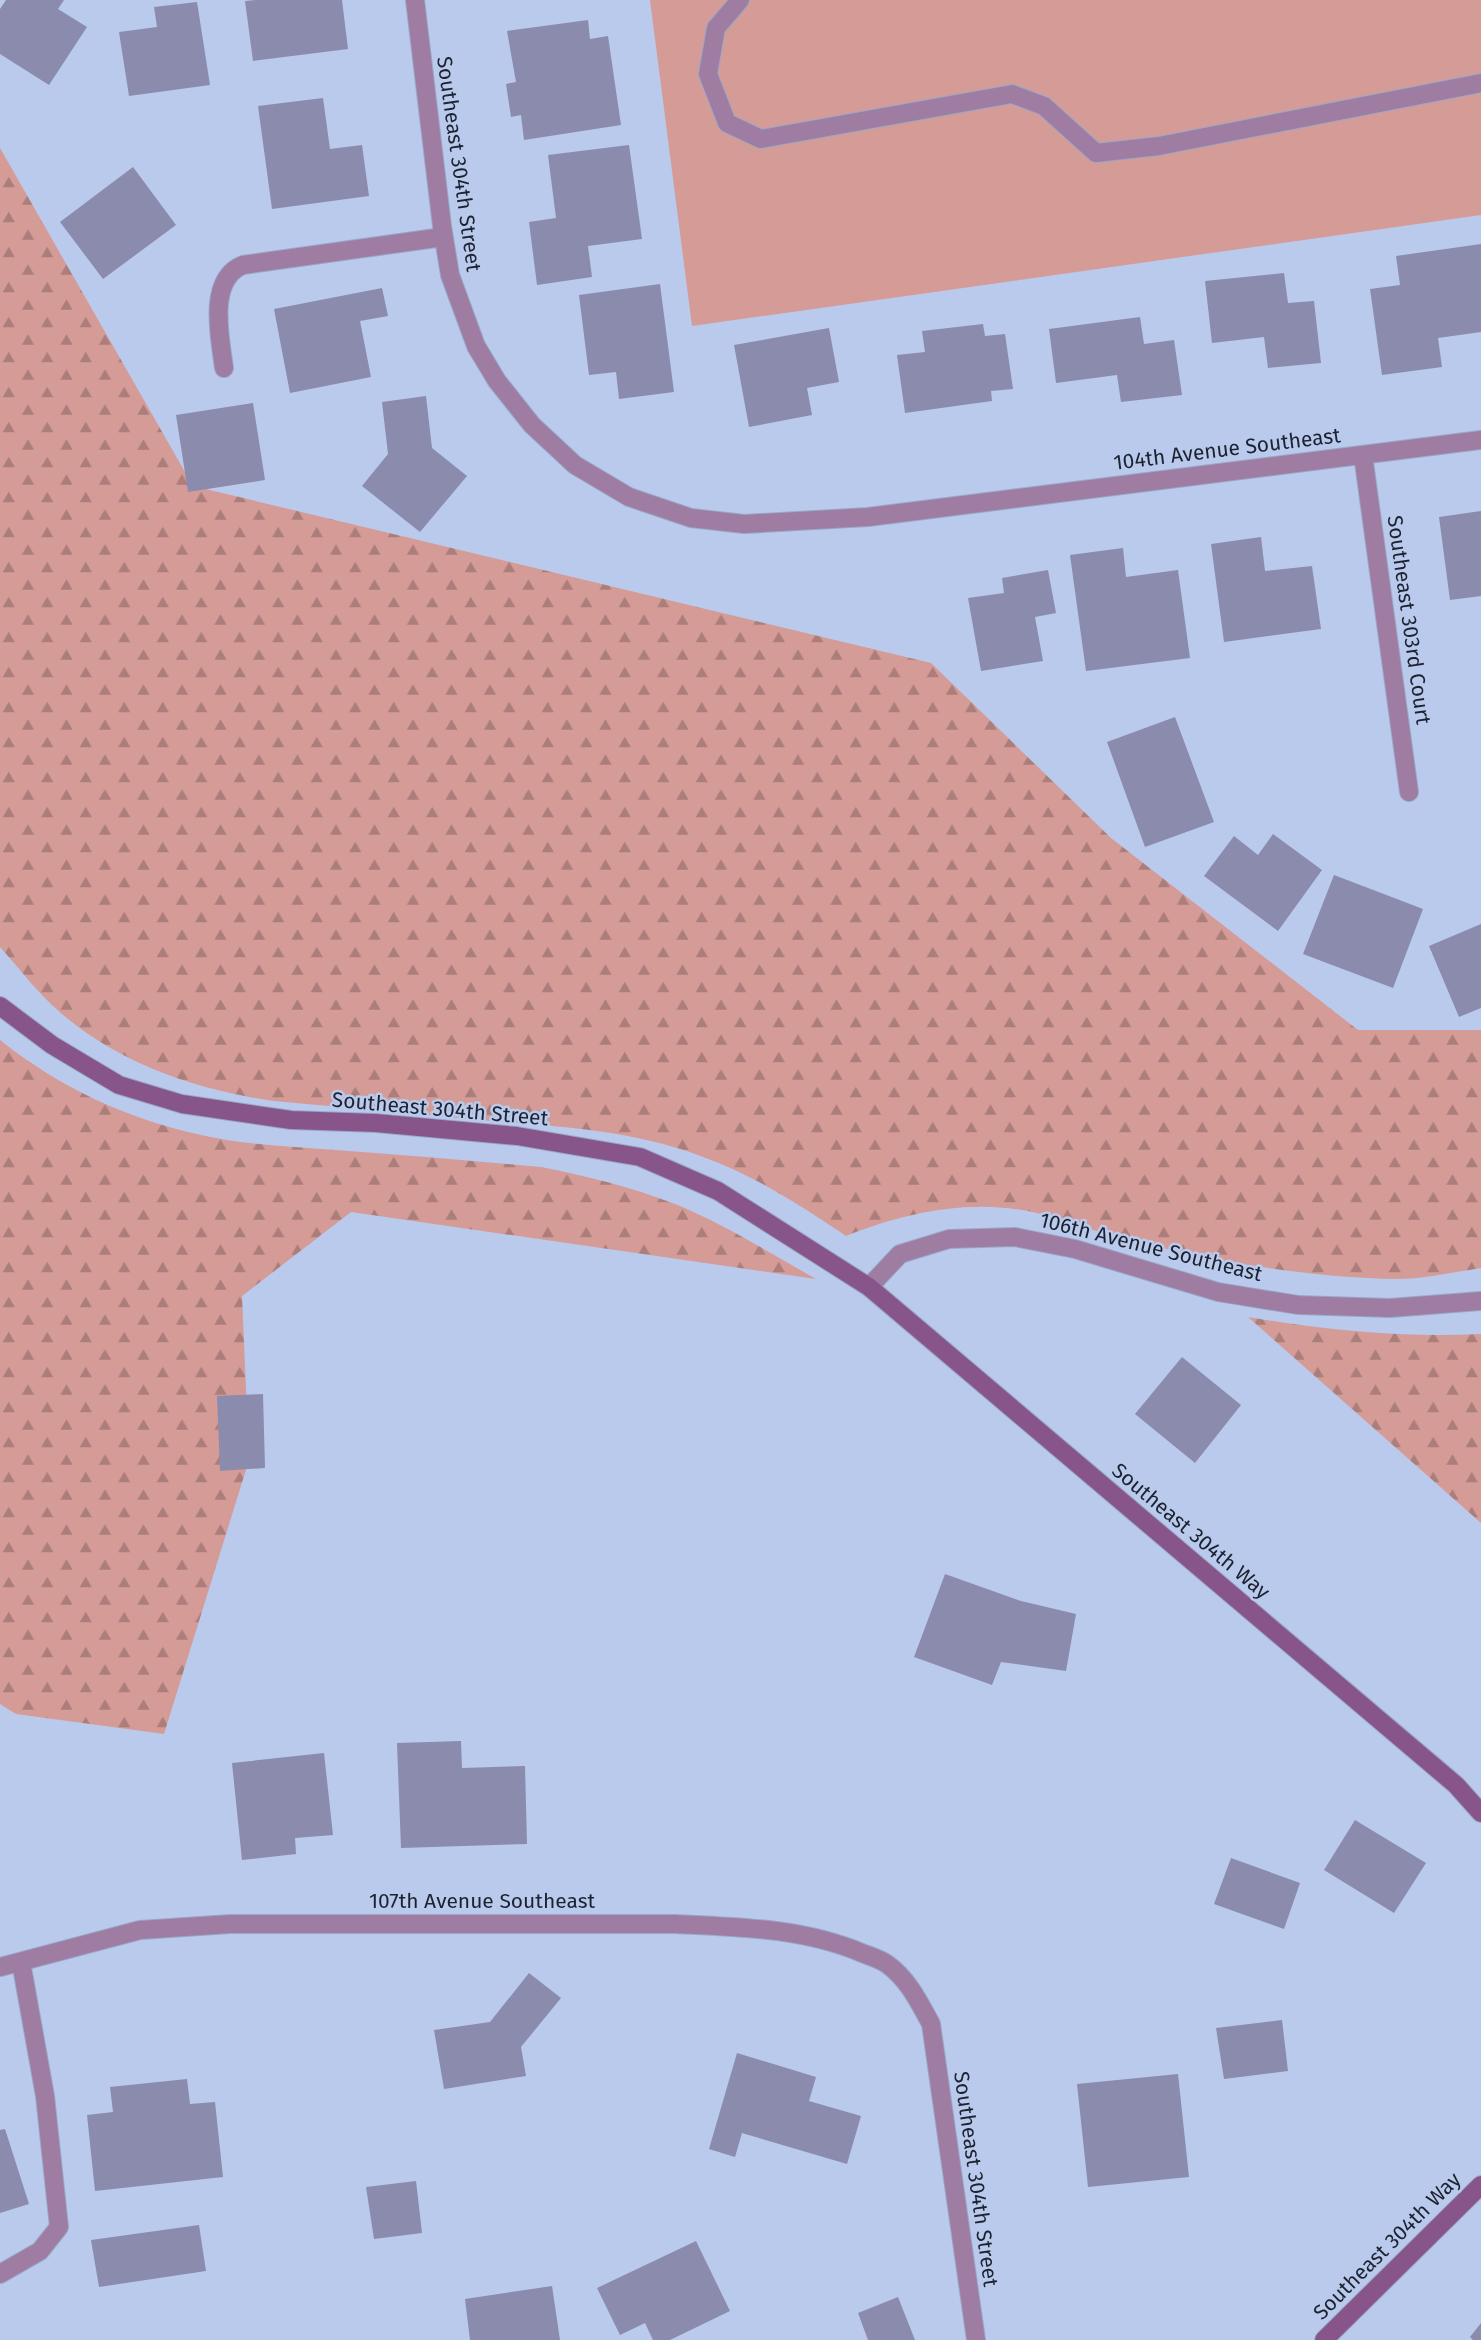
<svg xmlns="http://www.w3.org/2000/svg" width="1481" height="2340" font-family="'Fira Sans',sans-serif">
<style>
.green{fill:#d59b96}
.forest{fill:url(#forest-firs)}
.building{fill:#8b8bae}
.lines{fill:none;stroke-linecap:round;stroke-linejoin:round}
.lane-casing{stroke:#9aa8c7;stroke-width:20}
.street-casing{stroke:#9aa8c7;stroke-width:20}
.secondary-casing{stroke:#9aa8c7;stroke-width:20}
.lane{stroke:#9f7ca1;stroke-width:18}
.street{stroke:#9f7ca1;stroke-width:18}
.secondary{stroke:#88558b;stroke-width:18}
.labels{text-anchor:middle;stroke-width:5;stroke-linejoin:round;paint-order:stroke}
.street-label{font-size:21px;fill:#1c222f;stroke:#b9caed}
</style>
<defs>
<pattern id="forest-firs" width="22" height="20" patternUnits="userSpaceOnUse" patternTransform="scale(1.75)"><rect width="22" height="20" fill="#d59b96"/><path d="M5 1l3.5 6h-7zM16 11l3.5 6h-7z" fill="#ac7e7b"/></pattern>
</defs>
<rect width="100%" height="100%" fill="#b9caed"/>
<!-- green -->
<path class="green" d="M650,0H1481V215L692,326Z"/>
<!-- forest -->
<path class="forest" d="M0,148L193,486L931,663L1111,838L1358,1030H1481V1268C1454,1272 1424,1279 1397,1279C1325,1278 1251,1267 1181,1252C1157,1247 1132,1241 1109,1235C1085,1228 1061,1219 1037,1213C973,1198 906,1212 846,1236C803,1207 760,1179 711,1160C640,1131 568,1127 492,1121C419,1114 347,1108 274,1101C198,1090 122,1065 62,1014C39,995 20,969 0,947Z
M0,1040C59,1087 127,1119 201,1135C249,1146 300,1147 349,1151C413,1156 477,1161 541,1167C587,1176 631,1187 675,1204C724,1224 770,1253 816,1279L351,1212L242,1296L249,1460L164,1734L16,1714L0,1704Z
M1248,1317C1325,1330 1403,1338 1481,1334V1523Z"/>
<!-- building -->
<path class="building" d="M6,0H64L58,9L87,27L49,85L0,54V9Z
M256,0H342L348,49L253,61L245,1Z
M197,2L210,85L129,96L119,32L157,27L154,7Z
M588,20L590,39L608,36L621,125L524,140L521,115L511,117L506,84L516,82L507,31Z
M323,98L330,149L362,145L369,196L272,209L258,106Z
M629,145L642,239L588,246L592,277L537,285L529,222L556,218L548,155Z
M133,167L176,225L103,279L60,222Z
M1481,244V332L1438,338L1442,367L1382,375L1370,289L1400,285L1396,256Z
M1284,273L1288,303L1314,301L1321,363L1268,368L1264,337L1212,343L1205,281Z
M660,284L674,392L619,399L616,372L589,375L579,295Z
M382,288L388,316L360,321L371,377L290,393L274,309Z
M1140,317L1144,344L1174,340L1182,395L1121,402L1117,375L1056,383L1049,329Z
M983,324L985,336L1005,334L1013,389L991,391L992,401L905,413L897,355L925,352L922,331Z
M829,328L839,382L807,388L812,415L749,427L734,345Z
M426,396L432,448L467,476L420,532L362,486L388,454L382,402Z
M253,403L265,480L188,492L176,415Z
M1481,511V596L1450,600L1439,517Z
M1261,537L1265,571L1312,566L1321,629L1224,642L1211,544Z
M1123,548L1126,577L1178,570L1190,658L1086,671L1070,555Z
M1048,570L1056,613L1035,617L1043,661L981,671L968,598L1004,593L1002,578Z
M1175,717L1214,822L1145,847L1107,742Z
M1273,834L1322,870L1278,931L1204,876L1234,836L1258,855Z
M1334,875L1423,909L1393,988L1303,954Z
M1481,924V1008L1459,1017L1429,946Z
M1182,1357L1241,1405L1195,1463L1135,1414Z
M263,1394L265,1468L220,1471L217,1396Z
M945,1574L1021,1601L1076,1614L1066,1671L1001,1662L992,1685L914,1657Z
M461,1741L462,1768L525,1766L527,1844L401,1848L397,1743Z
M324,1753L333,1835L295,1838L296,1854L242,1860L232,1763Z
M1355,1820L1426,1863L1394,1913L1324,1870Z
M1231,1858L1300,1883L1284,1929L1214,1904Z
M529,1973L561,1998L521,2047L526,2076L444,2089L434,2030L490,2022Z
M1282,2020L1288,2071L1224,2079L1216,2028Z
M737,2053L816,2077L809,2101L861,2116L847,2164L742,2133L735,2157L709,2149Z
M1178,2074L1189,2177L1088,2187L1077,2084Z
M187,2079L190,2104L215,2102L223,2177L95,2191L87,2115L113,2112L110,2087Z
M5,2129L29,2204L0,2213V2130Z
M416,2181L422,2233L374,2239L366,2187Z
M199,2225L206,2271L99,2287L91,2240Z
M696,2241L730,2311L670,2340H653L645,2323L620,2335L597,2288Z
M552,2286L560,2340H470L465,2299Z
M898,2297L915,2340H868L858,2313Z
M1481,2323V2340H1473L1470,2337Z"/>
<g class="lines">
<!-- lane casing -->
<g class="lane-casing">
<path id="lane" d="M740,0L716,28L708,74L727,123L761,139L1012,94L1044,106L1096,153L1159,146L1481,83
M224,368C220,338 207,279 243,265L443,237
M0,2274L40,2251L59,2227L45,2096L21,1962"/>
</g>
<!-- street casing -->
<g class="street-casing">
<path id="street" d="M415,0L442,226L450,275L476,346L497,381L532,425L575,465L629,497L691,518L744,524L868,517L1481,440
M1363,455L1409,792
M869,1287L900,1254L949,1239L1015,1237L1075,1249L1218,1292L1298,1305L1390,1308L1481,1301
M0,1967L140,1930L230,1924H676C739,1927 803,1928 862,1953C870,1956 880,1959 887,1964C908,1979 919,2002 931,2024L976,2340"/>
</g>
<!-- secondary casing -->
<g class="secondary-casing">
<path id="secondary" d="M0,1006L52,1045L119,1085L182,1104L291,1120L376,1123L517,1136L640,1157L718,1191L869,1287L1456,1785L1481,1813
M1324,2340L1481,2185"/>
</g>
<!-- lane -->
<use href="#lane" class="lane"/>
<!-- street -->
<use href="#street" class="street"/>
<!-- secondary -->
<use href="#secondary" class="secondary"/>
</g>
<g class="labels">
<!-- street labels -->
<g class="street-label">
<text transform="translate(459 164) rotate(82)" y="7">Southeast 304th Street</text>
<text transform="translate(1227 449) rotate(-7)" y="7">104th Avenue Southeast</text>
<text transform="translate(1409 620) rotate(82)" y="7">Southeast 303rd Court</text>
<text transform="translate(440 1109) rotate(5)" y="7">Southeast 304th Street</text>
<text transform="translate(1151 1247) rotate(14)" y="7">106th Avenue Southeast</text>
<text transform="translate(1191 1531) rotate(40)" y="7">Southeast 304th Way</text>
<text x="482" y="1908">107th Avenue Southeast</text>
<text transform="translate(976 2179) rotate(82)" y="7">Southeast 304th Street</text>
<text transform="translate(1387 2246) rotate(-45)" y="7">Southeast 304th Way</text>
</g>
</g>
</svg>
